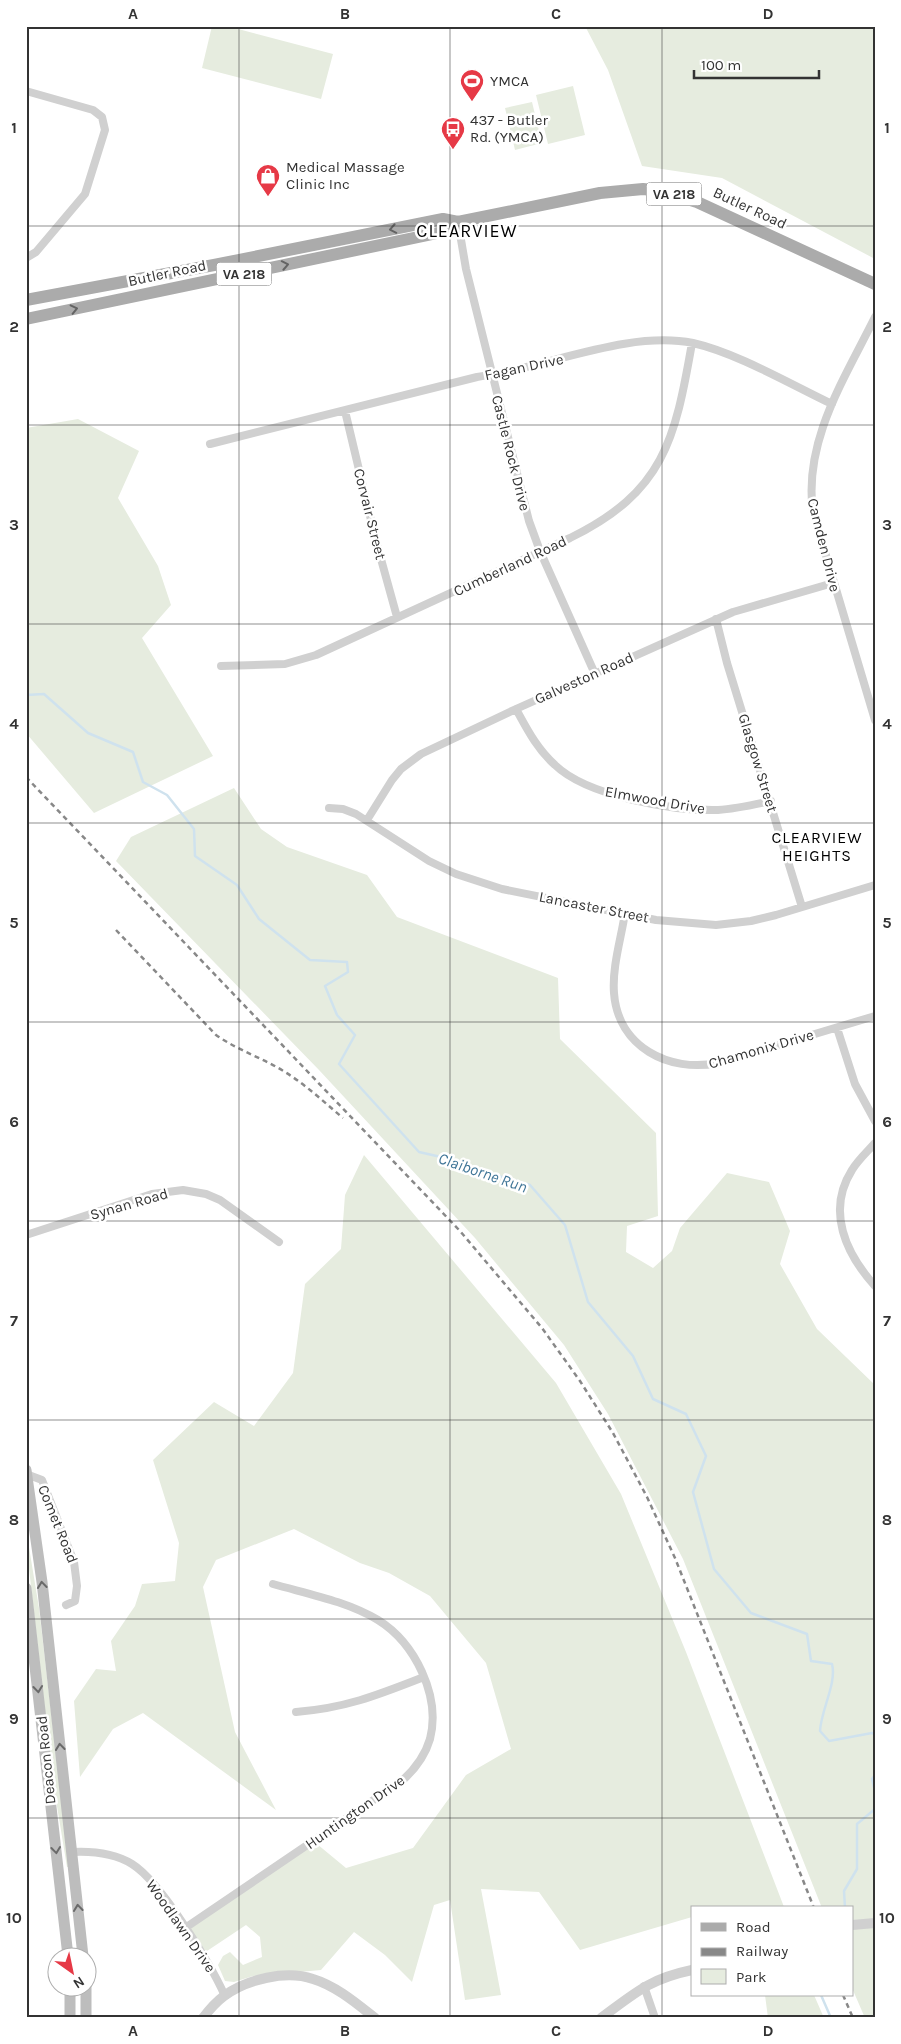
<svg xmlns="http://www.w3.org/2000/svg" width="901" height="2044" font-family="Karla,sans-serif">
<style>
.green{fill:#e6ecdf}
.lines{fill:none;stroke-linecap:round;stroke-linejoin:round}
.stream{stroke:#cfe2ee;stroke-width:2.5}
.minor{stroke:#d0d0d0;stroke-width:8}
.tertiary{stroke:#d0d0d0;stroke-width:10}
.secondary{stroke:#bdbdbd;stroke-width:11}
.primary{stroke:#ababab;stroke-width:12}
.rail{stroke:#888;stroke-width:2.5;stroke-dasharray:5 4;stroke-linecap:butt}
.oneway{stroke:#636363}
.oneway2{stroke:#6a6a6a}
.grid{fill:none;stroke:#333;stroke-width:1;stroke-opacity:0.55}
.labels{text-anchor:middle;stroke-width:5;stroke-linejoin:round;paint-order:stroke}
.shield{fill:#fff;stroke:#707070;stroke-width:1}
.shield-label{font-size:14px;font-weight:bold;fill:#333}
.poi-label{font-size:15px;fill:#333;stroke:#fff;text-anchor:start}
.street-label{font-size:15px;fill:#333;stroke:#fff}
.neighbourhood-label{font-size:16px;letter-spacing:1px;fill:#000;stroke:#fff}
.water-label{font-size:16px;font-style:italic;fill:#3f7597;stroke:#fff}
.quarter-label{font-size:18px;letter-spacing:1px;fill:#000;stroke:#fff}
.neatline{fill:none;stroke:#333;stroke-width:2}
.grid-label{font-size:16px;text-anchor:middle;font-weight:bold;fill:#333}
</style>
<rect width="100%" height="100%" fill="#fff"/>
<!-- green -->
<path class="green" d="M212,26H227L333,54L321,99L202,68Z
M585,26H875V259L722,178L642,166L608,70Z
M573,86L585,135L548,144L536,95Z
M532,102L542,143L515,150L505,108Z
M78,419L139,451L118,498L158,566L171,605L142,638L213,756L94,813L26,733V428Z
M234,788L261,829L287,847L367,875L397,917L558,978L560,1039L656,1133L658,1216L627,1226L626,1252L653,1268L672,1251L680,1228L727,1173L769,1182L790,1231L780,1264L817,1329L875,1385V2018H865L852,1988V1908H822L683,1559L608,1414L564,1345L475,1238L319,1070L116,861L131,837Z
M364,1155L556,1383L621,1494L686,1652L784,1907L692,1908V1917L580,1950L539,1892L481,1889L501,1995L465,2000L450,1900L434,1905L412,1982L385,1955L354,1932L321,1970L253,1976L234,1982L225,1981L218,1965L223,1956L230,1952L243,1965L262,1957L260,1937L246,1925L207,1951L201,1948L188,1928L310,1846L317,1844L346,1868L413,1848L466,1775L511,1749L486,1663L430,1596L389,1573L360,1563L294,1529L216,1560L203,1587L235,1732L276,1810L143,1713L113,1729L80,1777L74,1701L96,1669L116,1671L111,1641L135,1606L142,1584L175,1581L179,1543L153,1460L214,1402L254,1426L293,1373L305,1284L341,1249L345,1195Z
M26,1529L39,1608L69,1867H67L53,1782L26,1542Z
M765,1995H814L824,2018H768Z"/>
<g class="lines">
<!-- stream -->
<path class="stream" d="M26,695L44,694L88,733L133,752L143,782L167,795L194,829L195,856L237,885L259,919L310,960L347,962L348,972L325,986L337,1015L355,1035L339,1064L419,1152L463,1162L478,1170L530,1185L565,1225L588,1302L633,1356L653,1399L686,1414L706,1456L693,1492L714,1569L751,1613L807,1634L811,1661L832,1664C837,1683 821,1710 820,1731L829,1741L872,1733L875,1735
M875,1775L872,1779L875,1792
M845,1908L844,1891L857,1869V1824L875,1809
M821,1995L831,2018"/>
<!-- minor -->
<path class="minor" d="M26,91L93,110L102,117L105,130L85,194L36,252L26,258
M458,222L466,269L529,521L540,551L595,674
M875,317C845,378 803,441 813,512L875,720
M345,411L376,541L397,617
M210,444L477,377C545,368 627,330 693,343C737,353 790,384 832,404
M716,619L727,663L802,907
M221,666L285,664L316,655L570,538C664,492 675,440 692,343
M516,709C527,729 537,749 555,765C587,796 673,811 718,810C735,809 753,805 771,801
M329,808L343,809L356,814L429,861L456,874L502,889L656,920L716,925L751,921L776,915L875,885
M367,820L392,780L401,769L421,754L516,709L733,612L833,583
M625,913C621,939 612,967 614,993C618,1047 669,1073 718,1063L875,1016
M837,1028L855,1084L875,1121
M875,1143C867,1152 858,1160 852,1170C826,1211 846,1254 875,1286
M26,1235L152,1194L183,1190L206,1194L220,1200L279,1242
M26,1474L42,1480L74,1562L77,1586L75,1601L66,1605
M296,1712C346,1708 378,1695 424,1677
M72,1852C92,1851 114,1853 132,1864C161,1882 210,1963 225,1996
M185,1928L403,1780C415,1769 425,1756 430,1739C441,1696 415,1643 378,1620C346,1601 308,1594 273,1584
M644,1986L655,2018"/>
<!-- tertiary -->
<path class="tertiary" d="M852,1925L875,1923
M203,2018C209,2010 216,2002 224,1996C247,1979 286,1970 313,1979C336,1986 356,2003 375,2018
M601,2018C635,1993 649,1979 692,1970"/>
<!-- secondary -->
<path class="secondary" d="M26,1470L42,1582L83,1956
M26,1588L68,1956
M86,1986V2018
M70,2018V1986"/>
<!-- primary -->
<path class="primary" d="M26,300L214,265L443,219L458,222L600,193L643,189L661,191L697,202L875,284
M26,319L447,231L458,222"/>
<!-- rail -->
<path class="rail" d="M26,777L460,1231L542,1328L580,1381L613,1433L647,1497L675,1558L814,1908
M116,930L216,1035C239,1051 263,1058 285,1072C306,1085 324,1102 343,1118
M843,1995L853,2018"/>
</g>
<!-- one-way arrows -->
<defs><path id="oneway-chevron" d="M-2-3.5L2.5 0L-2 3.5" fill="none" stroke-width="1.6" stroke-linecap="round" stroke-linejoin="round" transform="scale(1.25)"/></defs>
<g class="oneway">
<use href="#oneway-chevron" transform="translate(393 229) rotate(169)"/>
<use href="#oneway-chevron" transform="translate(285 265) rotate(-11)"/>
<use href="#oneway-chevron" transform="translate(74 309) rotate(-13)"/>
</g>
<g class="oneway2">
<use href="#oneway-chevron" transform="translate(42 1585) rotate(-96)"/>
<use href="#oneway-chevron" transform="translate(38 1689) rotate(84)"/>
<use href="#oneway-chevron" transform="translate(60 1747) rotate(-96)"/>
<use href="#oneway-chevron" transform="translate(56 1850) rotate(83)"/>
<use href="#oneway-chevron" transform="translate(78 1908) rotate(-96)"/>
</g>
<!-- grid -->
<path class="grid" d="M239,26V2018M450,26V2018M662,26V2018M26,226H875M26,425H875M26,624H875M26,823H875M26,1022H875M26,1221H875M26,1420H875M26,1619H875M26,1818H875"/>
<!-- icons -->
<defs>
<g id="stadium-pin" transform="scale(1.25)"><path d="M0 17L-7.5 6A9.5 9.5 0 1 1 7.5 6Z" fill="#e63946" stroke="#fff"/><path d="M0-5a6.5 5 0 1 0 0 10a6.5 5 0 1 0 0-10ZM-3.5-1.8h7v3.6h-7Z" fill="#fff"/></g>
<g id="bus-pin" transform="scale(1.25)"><path d="M0 17L-7.5 6A9.5 9.5 0 1 1 7.5 6Z" fill="#e63946" stroke="#fff"/><path d="M-5-6H5V4H4V6H2V4H-2V6H-4V4H-5ZM-3.5-4V0h7V-4ZM-3.5 1.2v1.5H-2V1.2ZM2 1.2v1.5H3.5V1.2Z" fill="#fff"/></g>
<g id="shop-pin" transform="scale(1.25)"><path d="M0 17L-7.5 6A9.5 9.5 0 1 1 7.5 6Z" fill="#e63946" stroke="#fff"/><path d="M-5-2.5h2.3a2.7 3.5 0 0 1 5.4 0H5L5.5 6h-11ZM-1.5-2.5h3a1.5 2.3 0 0 0-3 0Z" fill="#fff"/></g>
</defs>
<g fill-rule="evenodd">
<use href="#stadium-pin" x="472" y="81"/>
<use href="#bus-pin" x="453" y="129"/>
<use href="#shop-pin" x="268" y="176"/>
</g>
<g class="labels">
<!-- shield labels -->
<g class="shield">
<rect x="646.5" y="182.5" width="55" height="23" rx="4"/>
<rect x="216.5" y="262.5" width="55" height="23" rx="4"/>
</g>
<g class="shield-label">
<text x="674" y="199">VA 218</text>
<text x="244" y="279">VA 218</text>
</g>
<!-- poi labels -->
<g class="poi-label">
<text x="490" y="86">YMCA</text>
<text x="470" y="125">437 - Butler<tspan x="470" dy="17">Rd. (YMCA)</tspan></text>
<text x="286" y="172">Medical Massage<tspan x="286" dy="17">Clinic Inc</tspan></text>
</g>
<!-- street labels -->
<g class="street-label">
<text transform="translate(750 208) rotate(25)" y="5">Butler Road</text>
<text transform="translate(167 273) rotate(-12)" y="5">Butler Road</text>
<text transform="translate(524 367) rotate(-12)" y="5">Fagan Drive</text>
<text transform="translate(511 453) rotate(76)" y="5">Castle Rock Drive</text>
<text transform="translate(370 514) rotate(76)" y="5">Corvair Street</text>
<text transform="translate(824 545) rotate(76)" y="5">Camden Drive</text>
<text transform="translate(510 566) rotate(-25)" y="5">Cumberland Road</text>
<text transform="translate(584 678) rotate(-24)" y="5">Galveston Road</text>
<text transform="translate(758 763) rotate(73)" y="5">Glasgow Street</text>
<text transform="translate(655 800) rotate(10)" y="5">Elmwood Drive</text>
<text transform="translate(594 907) rotate(11)" y="5">Lancaster Street</text>
<text transform="translate(761 1049) rotate(-16)" y="5">Chamonix Drive</text>
<text transform="translate(129 1204) rotate(-16)" y="5">Synan Road</text>
<text transform="translate(58 1524) rotate(68)" y="5">Comet Road</text>
<text transform="translate(46 1760) rotate(-96)" y="5">Deacon Road</text>
<text transform="translate(355 1812) rotate(-35)" y="5">Huntington Drive</text>
<text transform="translate(181 1926) rotate(55)" y="5">Woodlawn Drive</text>
</g>
<!-- neighbourhood labels -->
<g class="neighbourhood-label">
<text x="817" y="843">CLEARVIEW<tspan x="817" dy="18">HEIGHTS</tspan></text>
</g>
<!-- water labels -->
<g class="water-label">
<text transform="translate(483 1172) rotate(19)" y="6">Claiborne Run</text>
</g>
<!-- quarter labels -->
<g class="quarter-label">
<text x="467" y="237">CLEARVIEW</text>
</g>
</g>
<!-- border -->
<rect width="901" height="2044" fill="none" stroke="#ffffff" stroke-width="55"/>
<!-- legend -->
<rect x="691" y="1906" width="162" height="90" fill="#ffffff" stroke="#adadad"/>
<rect x="701" y="1923" width="25" height="8" fill="#ababab" stroke="#adadad"/>
<text x="736" y="1932" font-size="15" fill="#333333">Road</text>
<rect x="701" y="1948" width="25" height="8" fill="#888888" stroke="#adadad"/>
<text x="736" y="1956" font-size="15" fill="#333333">Railway</text>
<rect x="701" y="1969" width="25" height="15" fill="#e6ecdf" stroke="#adadad"/>
<text x="736" y="1982" font-size="15" fill="#333333">Park</text>
<!-- north arrow -->
<g transform="translate(72 1972) rotate(147)"><circle r="24" fill="#ffffff" stroke="#adadad"/>
<path d="M0-4L9 19L0 12L-9 19Z" fill="#e63946"/>
<text y="-8" font-size="14" font-weight="bold" text-anchor="middle" fill="#333333">N</text>
</g>
<!-- scale -->
<path d="M694 70v8h125v-8" fill="none" stroke="#333333" stroke-width="2.5"/>
<text x="701" y="70" font-size="15" fill="#333333" stroke="#ffffff" stroke-width="4" paint-order="stroke">100 m</text>
<rect x="28" y="28" width="846" height="1988" class="neatline"/>
<g class="grid-label">
<text x="133" y="19">A</text>
<text x="345" y="19">B</text>
<text x="556" y="19">C</text>
<text x="768" y="19">D</text>
<text x="14" y="133">1</text>
<text x="887" y="133">1</text>
<text x="14" y="332">2</text>
<text x="887" y="332">2</text>
<text x="14" y="530">3</text>
<text x="887" y="530">3</text>
<text x="14" y="729">4</text>
<text x="887" y="729">4</text>
<text x="14" y="928">5</text>
<text x="887" y="928">5</text>
<text x="14" y="1127">6</text>
<text x="887" y="1127">6</text>
<text x="14" y="1326">7</text>
<text x="887" y="1326">7</text>
<text x="14" y="1525">8</text>
<text x="887" y="1525">8</text>
<text x="14" y="1724">9</text>
<text x="887" y="1724">9</text>
<text x="14" y="1923">10</text>
<text x="887" y="1923">10</text>
<text x="133" y="2036">A</text>
<text x="345" y="2036">B</text>
<text x="556" y="2036">C</text>
<text x="768" y="2036">D</text>
</g>
</svg>
